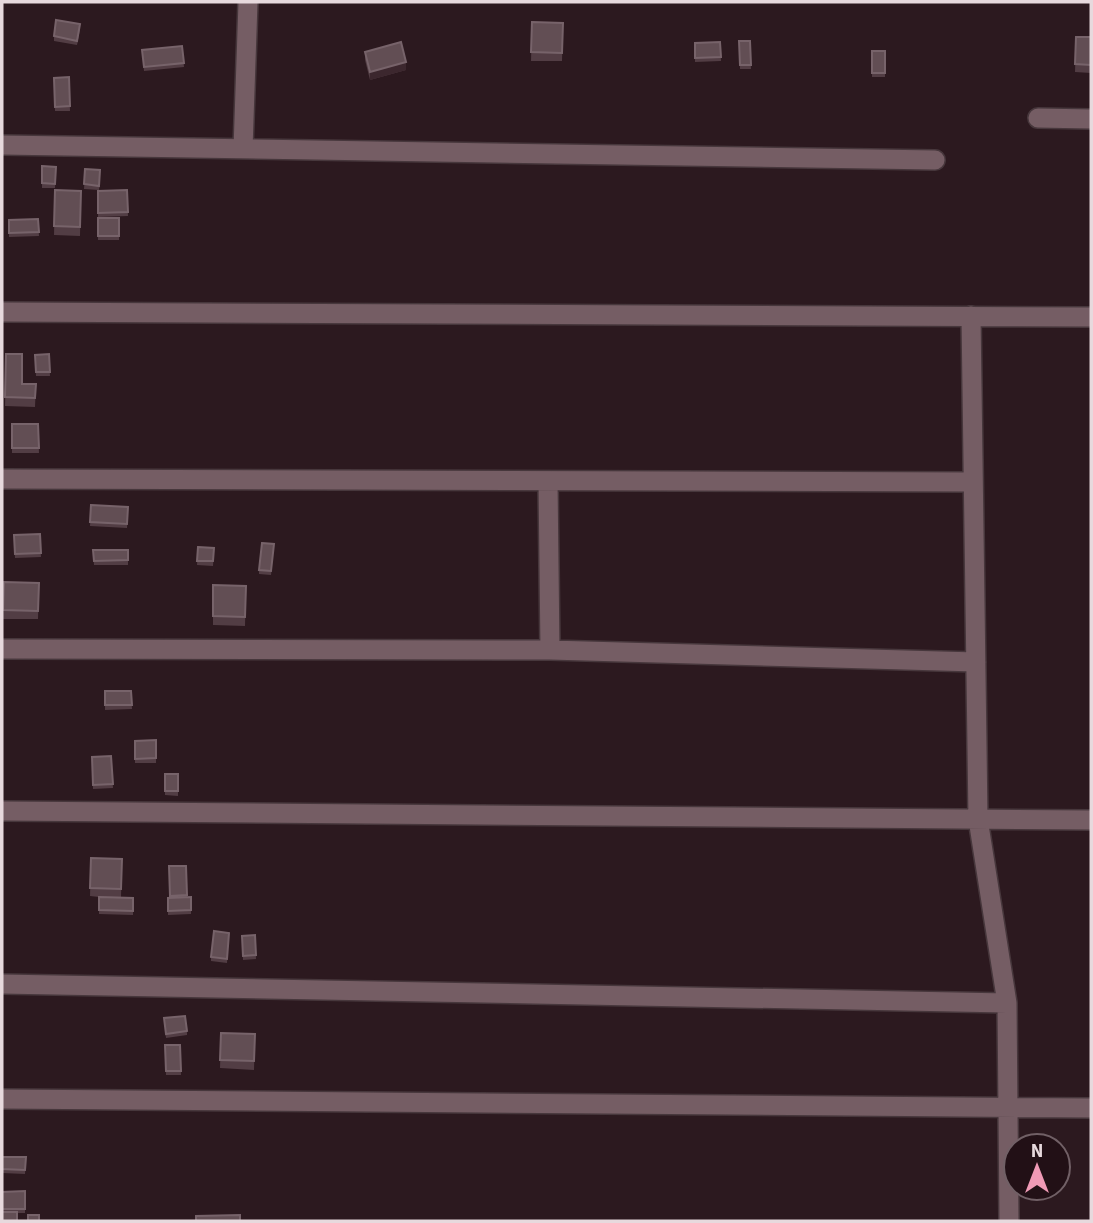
<svg xmlns="http://www.w3.org/2000/svg" width="1093" height="1223" font-family="'Source Sans 3',sans-serif">
<style>
.lines{fill:none;stroke-linecap:round;stroke-linejoin:round}
.minor-casing{stroke:#47373c;stroke-width:22}
.minor{stroke:#755d64;stroke-width:19}
.wall{fill:#523d44}
.shaded-wall{fill:#3c272e}
.building{fill:#624e54;stroke:#77636a;stroke-width:2}
</style>
<rect width="100%" height="100%" fill="#2c191f"/>
<g class="lines">
<!-- minor casing -->
<g class="minor-casing">
<path id="minor" d="M1038,118L1091,119
M2,145L935,160
M243,149L248,2
M2,312L1091,317
M971,316L978,819L1007,1003L1009,1221
M2,479L973,482
M548,481L550,650
M2,649L550,650L976,662
M2,811L1091,820
M2,984L1007,1003
M2,1099L1091,1108"/>
</g>
<!-- minor -->
<use href="#minor" class="minor"/>
</g>
<!-- wall -->
<path class="wall" d="M532,22L563,23L562,61H531Z
M80,29L77,45L54,41V36Z
M1076,37H1091V73L1075,72Z
M739,41H750L751,69H740Z
M720,42L721,61L695,62V43Z
M182,46L184,67L144,71L142,50Z
M872,51H885V77H872Z
M365,52L406,70L370,80L365,60Z
M69,77L70,111H55L54,78Z
M42,166L56,167L55,188H42Z
M85,169L100,170L99,190L84,189Z
M55,190L81,191L80,236L54,235Z
M127,190L128,216L98,217V191Z
M98,218H119V240H98Z
M38,219L39,236L9,237V220Z
M6,354L22,384H36L35,407L5,406Z
M49,354L50,376H36L35,355Z
M12,424H38L39,453H12Z
M91,505L128,507L127,528L90,526Z
M40,534L41,557L15,558L14,535Z
M274,544L271,575L259,574V570Z
M198,547L214,548L213,566L197,565Z
M93,550H128V565H94Z
M4,582L39,583L38,619H3Z
M213,585L246,586L245,626L213,625Z
M105,691H131L132,709L105,710Z
M156,740V763H135V741Z
M111,756L113,788L93,789L92,757Z
M165,774H178V796L165,795Z
M91,858L122,859L121,897L133,898V915L99,914V897L90,896Z
M169,866H186L187,897H191V914L168,915V898H170Z
M229,933L227,963L211,961V957Z
M255,935L256,959L243,960L242,936Z
M164,1018L187,1031V1035L166,1038Z
M221,1033L255,1034L254,1070L220,1068Z
M165,1045H180L181,1075H166Z
M2,1157H26L25,1174L2,1173Z
M25,1191V1213H17L2,1221V1192Z"/>
<!-- shaded-wall -->
<path class="shaded-wall" d="M406,62V70L370,80V72Z"/>
<!-- building -->
<path class="building" d="M56,20L80,24L77,41L54,36Z
M532,22L563,23L562,53L531,52Z
M1076,37H1091V65L1075,64Z
M739,41H750L751,65H740Z
M401,42L406,62L370,72L365,52Z
M720,42L721,57L695,58V43Z
M182,46L184,63L144,67L142,50Z
M872,51H885V73H872Z
M69,77L70,106L55,107L54,78Z
M42,166L56,167L55,184L42,183Z
M85,169L100,170L99,186L84,184Z
M55,190L81,191L80,227L54,226Z
M127,190L128,212L98,213V191Z
M98,218H119V236H98Z
M38,219L39,232L9,233V220Z
M6,354H22V384H36L35,398L5,397Z
M49,354L50,372H36L35,355Z
M12,424H38L39,448H12Z
M91,505L128,507L127,524L90,522Z
M40,534L41,553L15,554L14,535Z
M262,543L274,544L271,571L259,570Z
M198,547L214,548L213,561H197Z
M93,550H128V560L94,561Z
M4,582L39,583L38,611L3,610Z
M213,585L246,586L245,617L213,616Z
M105,691H131L132,705H105Z
M156,740V758L135,759V741Z
M111,756L113,784L93,785L92,757Z
M165,774H178V791H165Z
M91,858L122,859L121,889L90,888Z
M169,866H186L187,895L170,896Z
M99,897L133,898V911L99,910Z
M191,897V910L168,911V898Z
M214,931L229,933L227,959L211,957Z
M255,935L256,955L243,956L242,936Z
M185,1016L187,1031L166,1034L164,1018Z
M221,1033L255,1034L254,1061L220,1060Z
M165,1045H180L181,1071H166Z
M2,1157H26L25,1170L2,1169Z
M25,1191V1209H2V1192Z
M2,1212H17V1221H2Z
M28,1215H39V1221H28Z
M240,1215V1221H196V1216Z"/>
<!-- border -->
<rect width="1093" height="1223" fill="none" stroke="#e7d9dd" stroke-width="7"/>
<!-- north arrow -->
<g transform="translate(1037 1167)"><circle r="33" fill="#221016" stroke="#716066" stroke-width="2"/>
<path d="M0-5L12 26L0 18L-12 26Z" fill="#f09ab6"/>
<text y="-10" font-size="19" font-weight="bold" text-anchor="middle" fill="#e7d9dd">N</text>
</g>
</svg>
